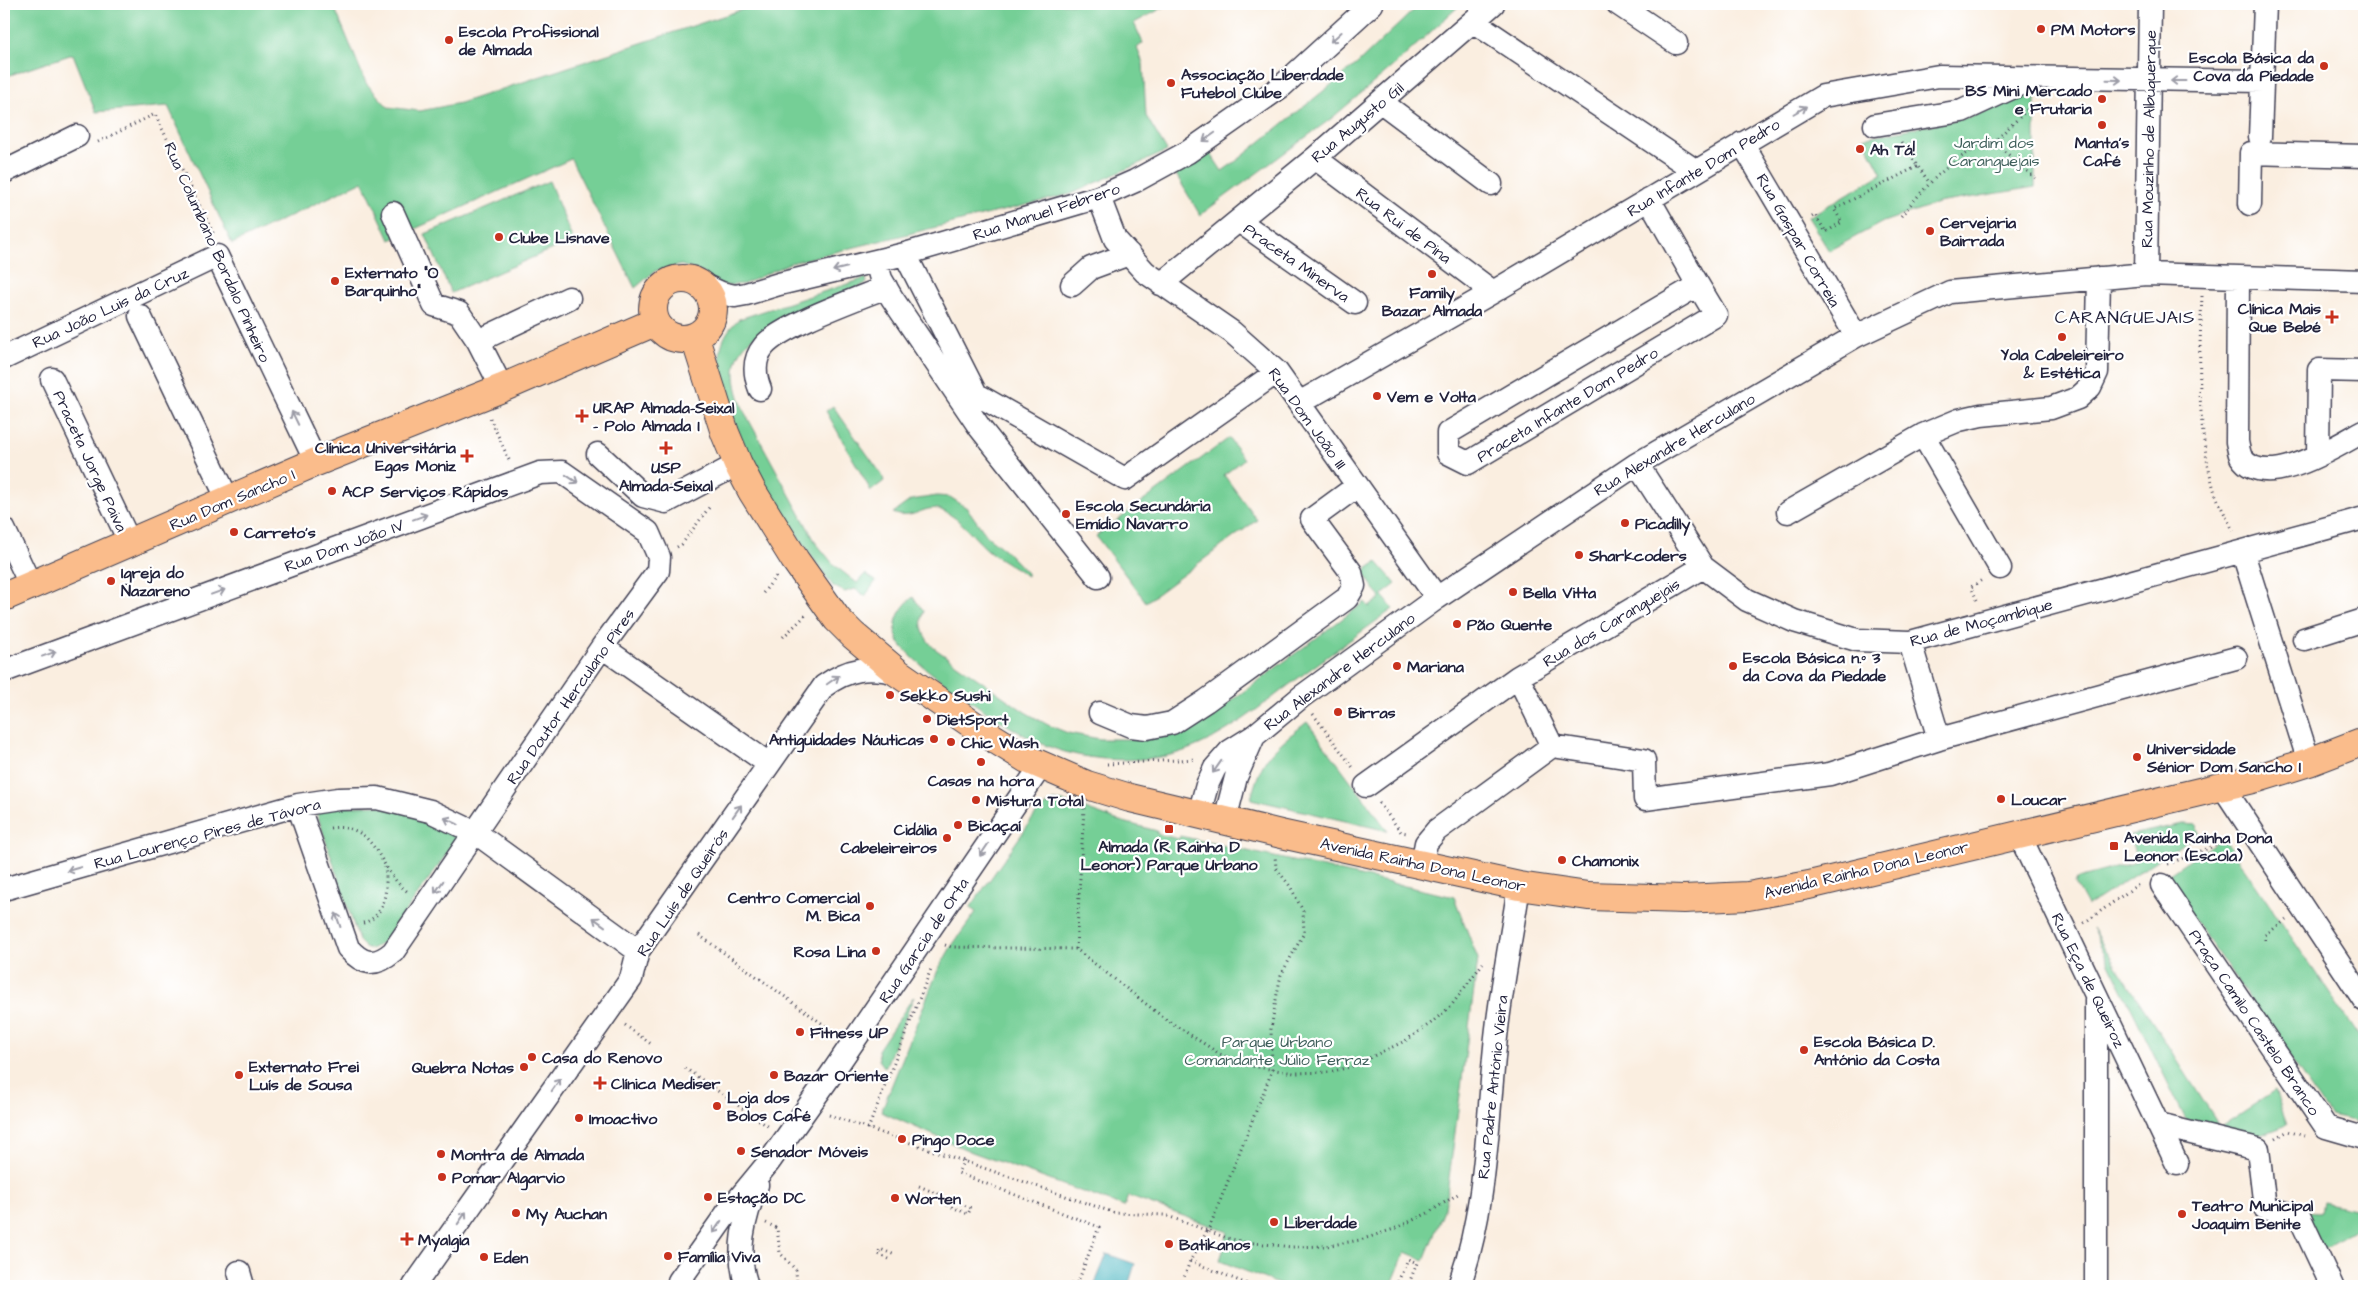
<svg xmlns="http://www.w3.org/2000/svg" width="2368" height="1290" font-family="'Architects Daughter',sans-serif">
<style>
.green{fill:#75cf96;stroke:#4c7868}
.water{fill:#43b2be;stroke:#326a7c}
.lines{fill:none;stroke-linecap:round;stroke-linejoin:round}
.minor-casing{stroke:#424154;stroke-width:25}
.major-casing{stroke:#424154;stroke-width:30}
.path{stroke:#424154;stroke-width:3;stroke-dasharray:1 4;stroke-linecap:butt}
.minor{stroke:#fff;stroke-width:22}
.major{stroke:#fabc8b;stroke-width:28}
.oneway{stroke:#9c9ca7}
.poi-dot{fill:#c8321e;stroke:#fff;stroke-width:2}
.labels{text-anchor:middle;stroke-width:4.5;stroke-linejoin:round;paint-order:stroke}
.poi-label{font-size:16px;font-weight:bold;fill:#22223b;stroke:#fff;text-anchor:start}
.street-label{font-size:16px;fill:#22223b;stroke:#fff}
.park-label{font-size:16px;fill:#3f5f5b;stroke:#fff}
.neighbourhood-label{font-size:18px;letter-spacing:1px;fill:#22223b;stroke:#fff}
</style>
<rect width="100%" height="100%" fill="#fff"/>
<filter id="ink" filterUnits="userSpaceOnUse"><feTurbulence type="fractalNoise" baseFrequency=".02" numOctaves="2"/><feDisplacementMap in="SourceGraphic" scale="10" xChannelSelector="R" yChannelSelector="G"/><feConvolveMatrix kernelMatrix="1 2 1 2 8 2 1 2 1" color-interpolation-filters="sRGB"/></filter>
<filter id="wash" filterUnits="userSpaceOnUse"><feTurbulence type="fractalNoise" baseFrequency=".0096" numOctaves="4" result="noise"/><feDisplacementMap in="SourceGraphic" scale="20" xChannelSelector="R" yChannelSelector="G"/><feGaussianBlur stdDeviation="1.12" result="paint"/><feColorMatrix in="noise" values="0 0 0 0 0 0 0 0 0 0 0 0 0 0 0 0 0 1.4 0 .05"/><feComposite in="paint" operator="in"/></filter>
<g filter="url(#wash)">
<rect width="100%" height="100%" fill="#faeee0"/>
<!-- green -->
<path class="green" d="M4,4H333L366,83L388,107L420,111L460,103L759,4H1170L1134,23L1143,43L1137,48L1143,63L1146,116L1167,151L1071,194L790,263L744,284L720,286L703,273L681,265L655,271L635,288L571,159L390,240L363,181L232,244L168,106L96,112L73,54L4,77Z
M1420,4H1461L1399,61L1332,118L1200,215L1174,171L1209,151L1222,171L1239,159L1357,64Z
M2035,93V187L1938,203L1883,222L1829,251L1808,217L1882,174L1863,138L1971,117Z
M549,181L573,240L451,293L425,234Z
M866,278L867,283C844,294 821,304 797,314C746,337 719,352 745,413L816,543L834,565L857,583L865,574L876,581L865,596L855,589L845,592L833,586C795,534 710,413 721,348C724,335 730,327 739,319Z
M833,406L882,475L884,481L871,491L826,411Z
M1229,438L1244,459L1224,475L1257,520L1146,602L1096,536Z
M937,496L950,497L967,508L987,536L1005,550L1027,573V576C1016,568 1005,562 994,555C976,542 962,518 941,510C925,503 913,522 893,513L911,500Z
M1377,562L1396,584L1382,595L1393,609C1358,634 1324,659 1289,685C1252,713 1213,746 1166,756C1133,762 1098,761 1065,752C1048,747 1032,740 1017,731C995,718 905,660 898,640C891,623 900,608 913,597L924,611C918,625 924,638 934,648L1025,712L1048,725L1068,733L1100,739H1143L1179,729L1224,706L1365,602L1369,607L1381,598L1368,580L1364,571Z
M1307,722L1388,831L1251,799C1262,755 1273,749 1307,722Z
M1054,801L1069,803L1116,820L1157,831V834L1179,839L1180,836L1454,897L1478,959L1445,1208L1424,1260L1405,1252L1391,1286H1283L1220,1261L1228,1232L1128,1196L1124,1207L972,1152L881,1112L938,970L951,947L976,912L970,908L1038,811Z
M376,805L429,817L461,834L383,943L371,949L365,947L359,941L315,808Z
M2183,824L2197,825L2198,834L2087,906L2075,884L2078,878L2137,862L2130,835Z
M2223,837L2364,1044V1123L2330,1116L2165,877Z
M2092,928L2220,1127L2275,1091L2287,1124L2251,1138L2186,1120Z
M914,996L885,1068L879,1060L878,1050Z
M2322,1202L2364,1211V1224L2321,1250L2303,1212L2320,1213Z"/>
<!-- water -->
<path class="water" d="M1107,1254L1135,1264L1128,1286L1117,1282L1115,1286H1094Z"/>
</g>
<g filter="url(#ink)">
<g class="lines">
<!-- minor casing -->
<g class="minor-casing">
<path id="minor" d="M1618,4L1676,43
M1474,22L1696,171
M1381,102L1491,184
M1875,125L1962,111L2029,80
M2260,137L2265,4
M1742,143L1856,336
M1315,158L1493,292
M4,172L77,136
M1099,197L1115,239L1145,272L1232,332L1277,372L1437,598
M1649,199L1698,285L1448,433V453L1468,463L1716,315L1698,285
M2250,204L2251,153L2364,156
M393,213L434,305L459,313L478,341
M1239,221L1355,303
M905,254L976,394L1125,479L1277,372
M876,261L881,279L892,298L980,428L1098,577
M2146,274L2150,4
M2238,277L2237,442C2238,446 2239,453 2241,457C2265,493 2338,445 2364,431
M699,283L721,293L735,296L746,294L779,284L905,254L1099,197L1135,181L1188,152L1282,86L1372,4
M1161,284L1315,158L1493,4
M1072,285L1091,268L1129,254
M140,316L228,500
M4,358L217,256L316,462
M52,379L130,543
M502,388L478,341L569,298
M760,389C754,374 753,359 764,346C782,325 857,299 886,287
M1299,403L1493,292L1823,96L1939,76L2262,81
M598,454L643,496L666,502L738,464
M2318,455L2319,370L2364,371
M1637,464L1703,567L1747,600L1794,621L1857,640L1910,642L2364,518
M1788,512L1923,435
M4,529L31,586
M2243,553L2309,762
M2000,568L1923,435L1959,420L1981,415L2051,408L2078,398L2090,387L2097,372L2099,278
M2304,639L2364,620
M1910,642L1939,739
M602,647L769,764
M4,671L540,473L562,472L648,532L659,557L658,571L602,647L393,952C375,967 363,965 348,948L298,805
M1100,713L1131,726L1147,728L1172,723L1206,701L1347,598L1354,586L1351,572L1312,519L1357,486
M1552,746L1644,760L1645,799L1830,774L1939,739L2236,658
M1366,786L1518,677
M2223,787L2364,1000
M1199,814L1207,785L1215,768L1230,751L1254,736L1301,697L1437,598L1637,464L1856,336L1950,292L2146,274L2364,281
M1225,820L1236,777L1254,736
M2019,834L2177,1164
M1422,864L1426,843L1437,830L1552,746L1518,677L1703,567
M2162,885L2326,1127L2364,1138
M4,889L298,805L338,799L377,798L430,811L476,833L638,951
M2096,1000V1286
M2158,1125L2258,1149L2265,1208L2299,1216L2332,1286
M239,1272L243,1286
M414,1286L631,979L638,951L824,686C849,668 868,666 898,673
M686,1286L679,1281L727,1213L769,1162L830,1076L1041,766
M747,1286C735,1252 744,1218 757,1185
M1459,1286C1486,1210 1487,1127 1495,1047C1500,993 1511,940 1519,886"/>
</g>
<!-- major casing -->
<g class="major-casing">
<path id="major" d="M653 309a30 30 0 1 1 60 0a30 30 0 1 1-60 0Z
M695,338L725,433L738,464L752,491L795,560L837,619L853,635L898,673L982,731L1027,759L1087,785L1130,798L1281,834L1519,886L1588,896L1684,899L1748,896L1809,885L2258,778L2309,762L2364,741
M4,597L316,462L502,388L655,322"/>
</g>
<!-- path -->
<path class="path" d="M98,142L155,114L214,235
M1994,142L2033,104
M1901,143L1929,182
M1901,216C1926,186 1955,152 1994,142L2035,178
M1812,217L1815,215L1826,232L1842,222L1834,209L1918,166
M2202,296C2199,360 2196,423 2213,486C2217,502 2227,517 2233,531
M490,418L510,462
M677,547L682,544L711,505
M763,593L777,575
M1977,600L1971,587L1982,580
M783,637L806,615
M1313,714L1354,769
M1107,764L1196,759
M1379,803L1401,832L1407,833
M330,828C379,822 376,869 408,892
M2168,864L2232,839
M363,923C386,917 388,887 385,867
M2084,923L2140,883
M699,935L834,1032
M2265,940V935L2286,920
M945,945L951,947L1076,949L1164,1018L1220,1054L1245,1065L1294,1073L1329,1072L1350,1067L1405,1041L1431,1023L1451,1006L1483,963
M1076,949L1084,808
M625,1025L651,1044
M685,1068L769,1127
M829,1115L1115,1213L1165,1215L1227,1238L1245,1242L1292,1247L1326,1246L1360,1240L1394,1229L1428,1213L1458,1194
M868,1129L931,969
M2276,1138L2288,1131L2304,1136
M964,1160L958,1173L1099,1227L1078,1282L1067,1286
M919,1186L971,1208L968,1214L943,1203
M766,1223L777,1228L780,1253L796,1270L797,1286
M889,1259L878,1254L880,1249L895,1255
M1190,1261L1252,1286
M1181,1286L1190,1261L1210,1226L1272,1071L1271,1029L1277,994L1281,975L1304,933L1303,911L1290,886L1276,868L1275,856
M1396,1286L1408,1259L1417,1263L1408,1286"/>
<!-- minor -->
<use href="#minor" class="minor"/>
<!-- major -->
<use href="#major" class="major"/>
</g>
<!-- one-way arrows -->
<defs><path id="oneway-shaft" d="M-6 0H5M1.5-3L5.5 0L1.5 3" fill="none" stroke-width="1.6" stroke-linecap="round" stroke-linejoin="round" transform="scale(1.25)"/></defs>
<g class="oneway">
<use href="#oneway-shaft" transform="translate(1336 37) rotate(138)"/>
<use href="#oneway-shaft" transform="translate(2114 80) rotate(1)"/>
<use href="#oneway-shaft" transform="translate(2178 81) rotate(-180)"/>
<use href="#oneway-shaft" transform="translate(1800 110) rotate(-30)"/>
<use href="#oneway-shaft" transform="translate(1209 137) rotate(145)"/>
<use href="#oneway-shaft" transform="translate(840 269) rotate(167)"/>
<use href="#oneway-shaft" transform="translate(295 418) rotate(-116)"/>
<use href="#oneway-shaft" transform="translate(572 479) rotate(34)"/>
<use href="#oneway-shaft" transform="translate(420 517) rotate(-20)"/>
<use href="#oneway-shaft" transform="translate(218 592) rotate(-20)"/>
<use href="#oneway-shaft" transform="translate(49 654) rotate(-20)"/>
<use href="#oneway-shaft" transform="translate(833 680) rotate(-35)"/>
<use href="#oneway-shaft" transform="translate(1217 767) rotate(125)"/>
<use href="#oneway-shaft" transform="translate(737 811) rotate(-55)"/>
<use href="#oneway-shaft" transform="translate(451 821) rotate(-155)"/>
<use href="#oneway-shaft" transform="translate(984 850) rotate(124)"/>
<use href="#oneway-shaft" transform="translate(74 869) rotate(164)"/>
<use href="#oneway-shaft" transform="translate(439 887) rotate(125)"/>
<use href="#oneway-shaft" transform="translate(338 920) rotate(-109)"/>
<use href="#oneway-shaft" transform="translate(599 922) rotate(-144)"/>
<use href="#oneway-shaft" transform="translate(556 1085) rotate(-55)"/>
<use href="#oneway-shaft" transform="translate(462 1218) rotate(-55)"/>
<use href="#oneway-shaft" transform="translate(717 1227) rotate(125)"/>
</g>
</g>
<!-- markers -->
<g class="poi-dot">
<circle cx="2041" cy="29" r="5"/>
<circle cx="449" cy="40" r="5"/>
<circle cx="2324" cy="66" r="5"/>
<circle cx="1171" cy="83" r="5"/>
<circle cx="2102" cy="99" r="5"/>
<circle cx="2102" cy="125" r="5"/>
<circle cx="1860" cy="149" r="5"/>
<circle cx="1930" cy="231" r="5"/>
<circle cx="499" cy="237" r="5"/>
<circle cx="1432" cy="274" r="5"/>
<circle cx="335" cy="281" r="5"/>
<path d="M2329.5 309.5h5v5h5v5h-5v5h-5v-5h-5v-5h5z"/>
<circle cx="2062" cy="337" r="5"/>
<circle cx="1377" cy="396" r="5"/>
<path d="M579.5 408.5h5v5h5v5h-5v5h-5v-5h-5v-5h5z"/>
<path d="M663.5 440.5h5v5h5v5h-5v5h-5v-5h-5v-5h5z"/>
<path d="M464.5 448.5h5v5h5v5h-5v5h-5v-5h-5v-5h5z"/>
<circle cx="332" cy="491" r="5"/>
<circle cx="1066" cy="514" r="5"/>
<circle cx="1625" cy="523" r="5"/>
<circle cx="234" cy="532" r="5"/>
<circle cx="1579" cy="555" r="5"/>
<circle cx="111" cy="581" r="5"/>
<circle cx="1513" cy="592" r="5"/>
<circle cx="1457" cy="624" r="5"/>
<circle cx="1397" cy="666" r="5"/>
<circle cx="1733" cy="666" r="5"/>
<circle cx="890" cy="695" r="5"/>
<circle cx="1338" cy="712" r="5"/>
<circle cx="927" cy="719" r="5"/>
<circle cx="934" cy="739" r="5"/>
<circle cx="951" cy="742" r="5"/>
<circle cx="2137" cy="757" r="5"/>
<circle cx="981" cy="762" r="5"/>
<circle cx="2001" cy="799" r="5"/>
<circle cx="976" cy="800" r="5"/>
<circle cx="958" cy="825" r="5"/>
<rect x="1164" y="824" width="10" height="10" rx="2.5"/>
<circle cx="947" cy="838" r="5"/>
<rect x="2109" y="841" width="10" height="10" rx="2.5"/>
<circle cx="1562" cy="860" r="5"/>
<circle cx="870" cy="906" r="5"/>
<circle cx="876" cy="951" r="5"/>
<circle cx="800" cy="1032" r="5"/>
<circle cx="1804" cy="1050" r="5"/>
<circle cx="532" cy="1057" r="5"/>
<circle cx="524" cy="1067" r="5"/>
<circle cx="239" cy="1075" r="5"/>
<circle cx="774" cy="1075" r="5"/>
<path d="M597.5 1075.5h5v5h5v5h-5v5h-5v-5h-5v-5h5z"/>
<circle cx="717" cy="1106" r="5"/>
<circle cx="579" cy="1118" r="5"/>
<circle cx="902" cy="1139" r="5"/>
<circle cx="741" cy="1151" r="5"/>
<circle cx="441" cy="1154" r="5"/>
<circle cx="442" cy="1177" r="5"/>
<circle cx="708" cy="1197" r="5"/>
<circle cx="895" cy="1198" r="5"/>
<circle cx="516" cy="1213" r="5"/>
<circle cx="2182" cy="1214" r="5"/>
<circle cx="1274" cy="1222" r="5"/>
<path d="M404.5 1231.5h5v5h5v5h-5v5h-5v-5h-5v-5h5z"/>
<circle cx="1169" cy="1244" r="5"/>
<circle cx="668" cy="1256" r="5"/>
<circle cx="484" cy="1257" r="5"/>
</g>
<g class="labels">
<!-- poi labels -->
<g class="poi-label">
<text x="2051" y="35">PM Motors</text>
<text x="459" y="37">Escola Profissional<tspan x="459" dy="18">de Almada</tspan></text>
<text x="2314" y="63" text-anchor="end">Escola Básica da<tspan x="2314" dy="18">Cova da Piedade</tspan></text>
<text x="1181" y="80">Associação Liberdade<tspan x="1181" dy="18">Futebol Clube</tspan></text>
<text x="2092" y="96" text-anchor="end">BS Mini Mercado<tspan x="2092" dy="18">e Frutaria</tspan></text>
<text x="2102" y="148" text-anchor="middle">Manta's<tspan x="2102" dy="18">Café</tspan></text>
<text x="1870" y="155">Ah Tá!</text>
<text x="1940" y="228">Cervejaria<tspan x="1940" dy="18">Bairrada</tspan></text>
<text x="509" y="243">Clube Lisnave</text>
<text x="345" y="278">Externato "O<tspan x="345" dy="18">Barquinho"</tspan></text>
<text x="1432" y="298" text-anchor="middle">Family<tspan x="1432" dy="18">Bazar Almada</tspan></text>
<text x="2321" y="314" text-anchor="end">Clínica Mais<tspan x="2321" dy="18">Que Bebé</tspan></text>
<text x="2062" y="360" text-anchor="middle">Yola Cabeleireiro<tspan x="2062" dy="18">&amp; Estética</tspan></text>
<text x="1387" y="402">Vem e Volta</text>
<text x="593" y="413">URAP Almada-Seixal<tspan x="593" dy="18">- Polo Almada I</tspan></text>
<text x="456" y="453" text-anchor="end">Clínica Universitária<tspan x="456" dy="18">Egas Moniz</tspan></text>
<text x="666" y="473" text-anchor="middle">USP<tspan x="666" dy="18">Almada-Seixal</tspan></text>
<text x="342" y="497">ACP Serviços Rápidos</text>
<text x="1076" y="511">Escola Secundária<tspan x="1076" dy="18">Emídio Navarro</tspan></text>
<text x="1635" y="529">Picadilly</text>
<text x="244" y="538">Carreto's</text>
<text x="1589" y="561">Sharkcoders</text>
<text x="121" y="578">Igreja do<tspan x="121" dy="18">Nazareno</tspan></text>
<text x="1523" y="598">Bella Vitta</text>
<text x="1467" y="630">Pão Quente</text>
<text x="1743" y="663">Escola Básica n.º 3<tspan x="1743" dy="18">da Cova da Piedade</tspan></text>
<text x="1407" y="672">Mariana</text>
<text x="900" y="701">Sekko Sushi</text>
<text x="1348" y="718">Birras</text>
<text x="937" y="725">DietSport</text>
<text x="924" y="745" text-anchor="end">Antiguidades Náuticas</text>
<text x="961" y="748">Chic Wash</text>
<text x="2147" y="754">Universidade<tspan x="2147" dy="18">Sénior Dom Sancho I</tspan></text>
<text x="981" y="786" text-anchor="middle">Casas na hora</text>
<text x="2011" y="805">Loucar</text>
<text x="986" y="806">Mistura Total</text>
<text x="968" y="831">Bicaçaí</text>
<text x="937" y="835" text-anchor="end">Cidália<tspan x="937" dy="18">Cabeleireiros</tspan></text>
<text x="2124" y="843">Avenida Rainha Dona<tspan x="2124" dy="18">Leonor (Escola)</tspan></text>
<text x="1169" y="852" text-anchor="middle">Almada (R Rainha D<tspan x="1169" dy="18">Leonor) Parque Urbano</tspan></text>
<text x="1572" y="866">Chamonix</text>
<text x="860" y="903" text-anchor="end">Centro Comercial<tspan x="860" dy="18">M. Bica</tspan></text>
<text x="866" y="957" text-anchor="end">Rosa Lina</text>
<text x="810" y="1038">Fitness UP</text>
<text x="1814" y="1047">Escola Básica D.<tspan x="1814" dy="18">António da Costa</tspan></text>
<text x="542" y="1063">Casa do Renovo</text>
<text x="249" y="1072">Externato Frei<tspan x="249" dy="18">Luís de Sousa</tspan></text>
<text x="514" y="1073" text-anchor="end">Quebra Notas</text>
<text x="784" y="1081">Bazar Oriente</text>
<text x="611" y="1089">Clínica Mediser</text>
<text x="727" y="1103">Loja dos<tspan x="727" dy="18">Bolos Café</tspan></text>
<text x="589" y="1124">Imoactivo</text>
<text x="912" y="1145">Pingo Doce</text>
<text x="751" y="1157">Senador Móveis</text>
<text x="451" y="1160">Montra de Almada</text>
<text x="452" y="1183">Pomar Algarvio</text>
<text x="718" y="1203">Estação DC</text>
<text x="905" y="1204">Worten</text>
<text x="2192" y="1211">Teatro Municipal<tspan x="2192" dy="18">Joaquim Benite</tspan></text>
<text x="526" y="1219">My Auchan</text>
<text x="1284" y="1228">Liberdade</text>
<text x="418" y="1245">Myalgia</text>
<text x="1179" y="1250">Batikanos</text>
<text x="678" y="1262">Família Viva</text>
<text x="494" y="1263">Eden</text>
</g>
<!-- street labels -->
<g class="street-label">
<text transform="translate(1357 122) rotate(-40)" y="6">Rua Augusto Gil</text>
<text transform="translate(2148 139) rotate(-89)" y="6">Rua Mouzinho de Albuquerque</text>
<text transform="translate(1703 167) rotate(-31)" y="6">Rua Infante Dom Pedro</text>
<text transform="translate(1046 211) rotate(-18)" y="6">Rua Manuel Febrero</text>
<text transform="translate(1404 225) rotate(37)" y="6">Rua Rui de Pina</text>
<text transform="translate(1799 240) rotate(60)" y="6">Rua Gaspar Correia</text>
<text transform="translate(218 252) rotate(66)" y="6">Rua Columbano Bordalo Pinheiro</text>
<text transform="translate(1297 262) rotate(35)" y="6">Praceta Minerva</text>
<text transform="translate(110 307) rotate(-25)" y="6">Rua João Luis da Cruz</text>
<text transform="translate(1567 404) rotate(-31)" y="6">Praceta Infante Dom Pedro</text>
<text transform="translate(1308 418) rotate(54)" y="6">Rua Dom João III</text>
<text transform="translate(1674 444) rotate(-31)" y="6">Rua Alexandre Herculano</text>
<text transform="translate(91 461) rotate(65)" y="6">Praceta Jorge Paiva</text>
<text transform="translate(232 499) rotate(-23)" y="6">Rua Dom Sancho I</text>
<text transform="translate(344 545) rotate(-20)" y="6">Rua Dom João IV</text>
<text transform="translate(1611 622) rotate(-31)" y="6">Rua dos Caranguejais</text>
<text transform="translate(1981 622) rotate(-15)" y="6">Rua de Moçambique</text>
<text transform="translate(1339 671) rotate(-37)" y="6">Rua Alexandre Herculano</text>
<text transform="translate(570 696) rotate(-55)" y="6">Rua Doutor Herculano Pires</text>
<text transform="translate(207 833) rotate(-15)" y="6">Rua Lourenço Pires de Távora</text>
<text transform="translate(1423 864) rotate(12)" y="6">Avenida Rainha Dona Leonor</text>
<text transform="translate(1866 869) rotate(-13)" y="6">Avenida Rainha Dona Leonor</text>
<text transform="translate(682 892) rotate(-56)" y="6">Rua Luís de Queirós</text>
<text transform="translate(923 940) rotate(-56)" y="6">Rua Garcia de Orta</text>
<text transform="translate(2089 980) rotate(64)" y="6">Rua Eça de Queiroz</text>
<text transform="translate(2255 1022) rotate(56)" y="6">Praça Camilo Castelo Branco</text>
<text transform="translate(1492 1087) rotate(-84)" y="6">Rua Padre António Vieira</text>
</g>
<!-- park labels -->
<g class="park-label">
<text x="1994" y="148">Jardim dos<tspan x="1994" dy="18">Caranguejais</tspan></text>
<text x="1277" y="1047">Parque Urbano<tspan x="1277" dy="18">Comandante Júlio Ferraz</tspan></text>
</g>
<!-- neighbourhood labels -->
<g class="neighbourhood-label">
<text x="2125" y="323">CARANGUEJAIS</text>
</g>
</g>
<!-- margin -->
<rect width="2368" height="1290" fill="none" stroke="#fff" stroke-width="20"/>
</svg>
